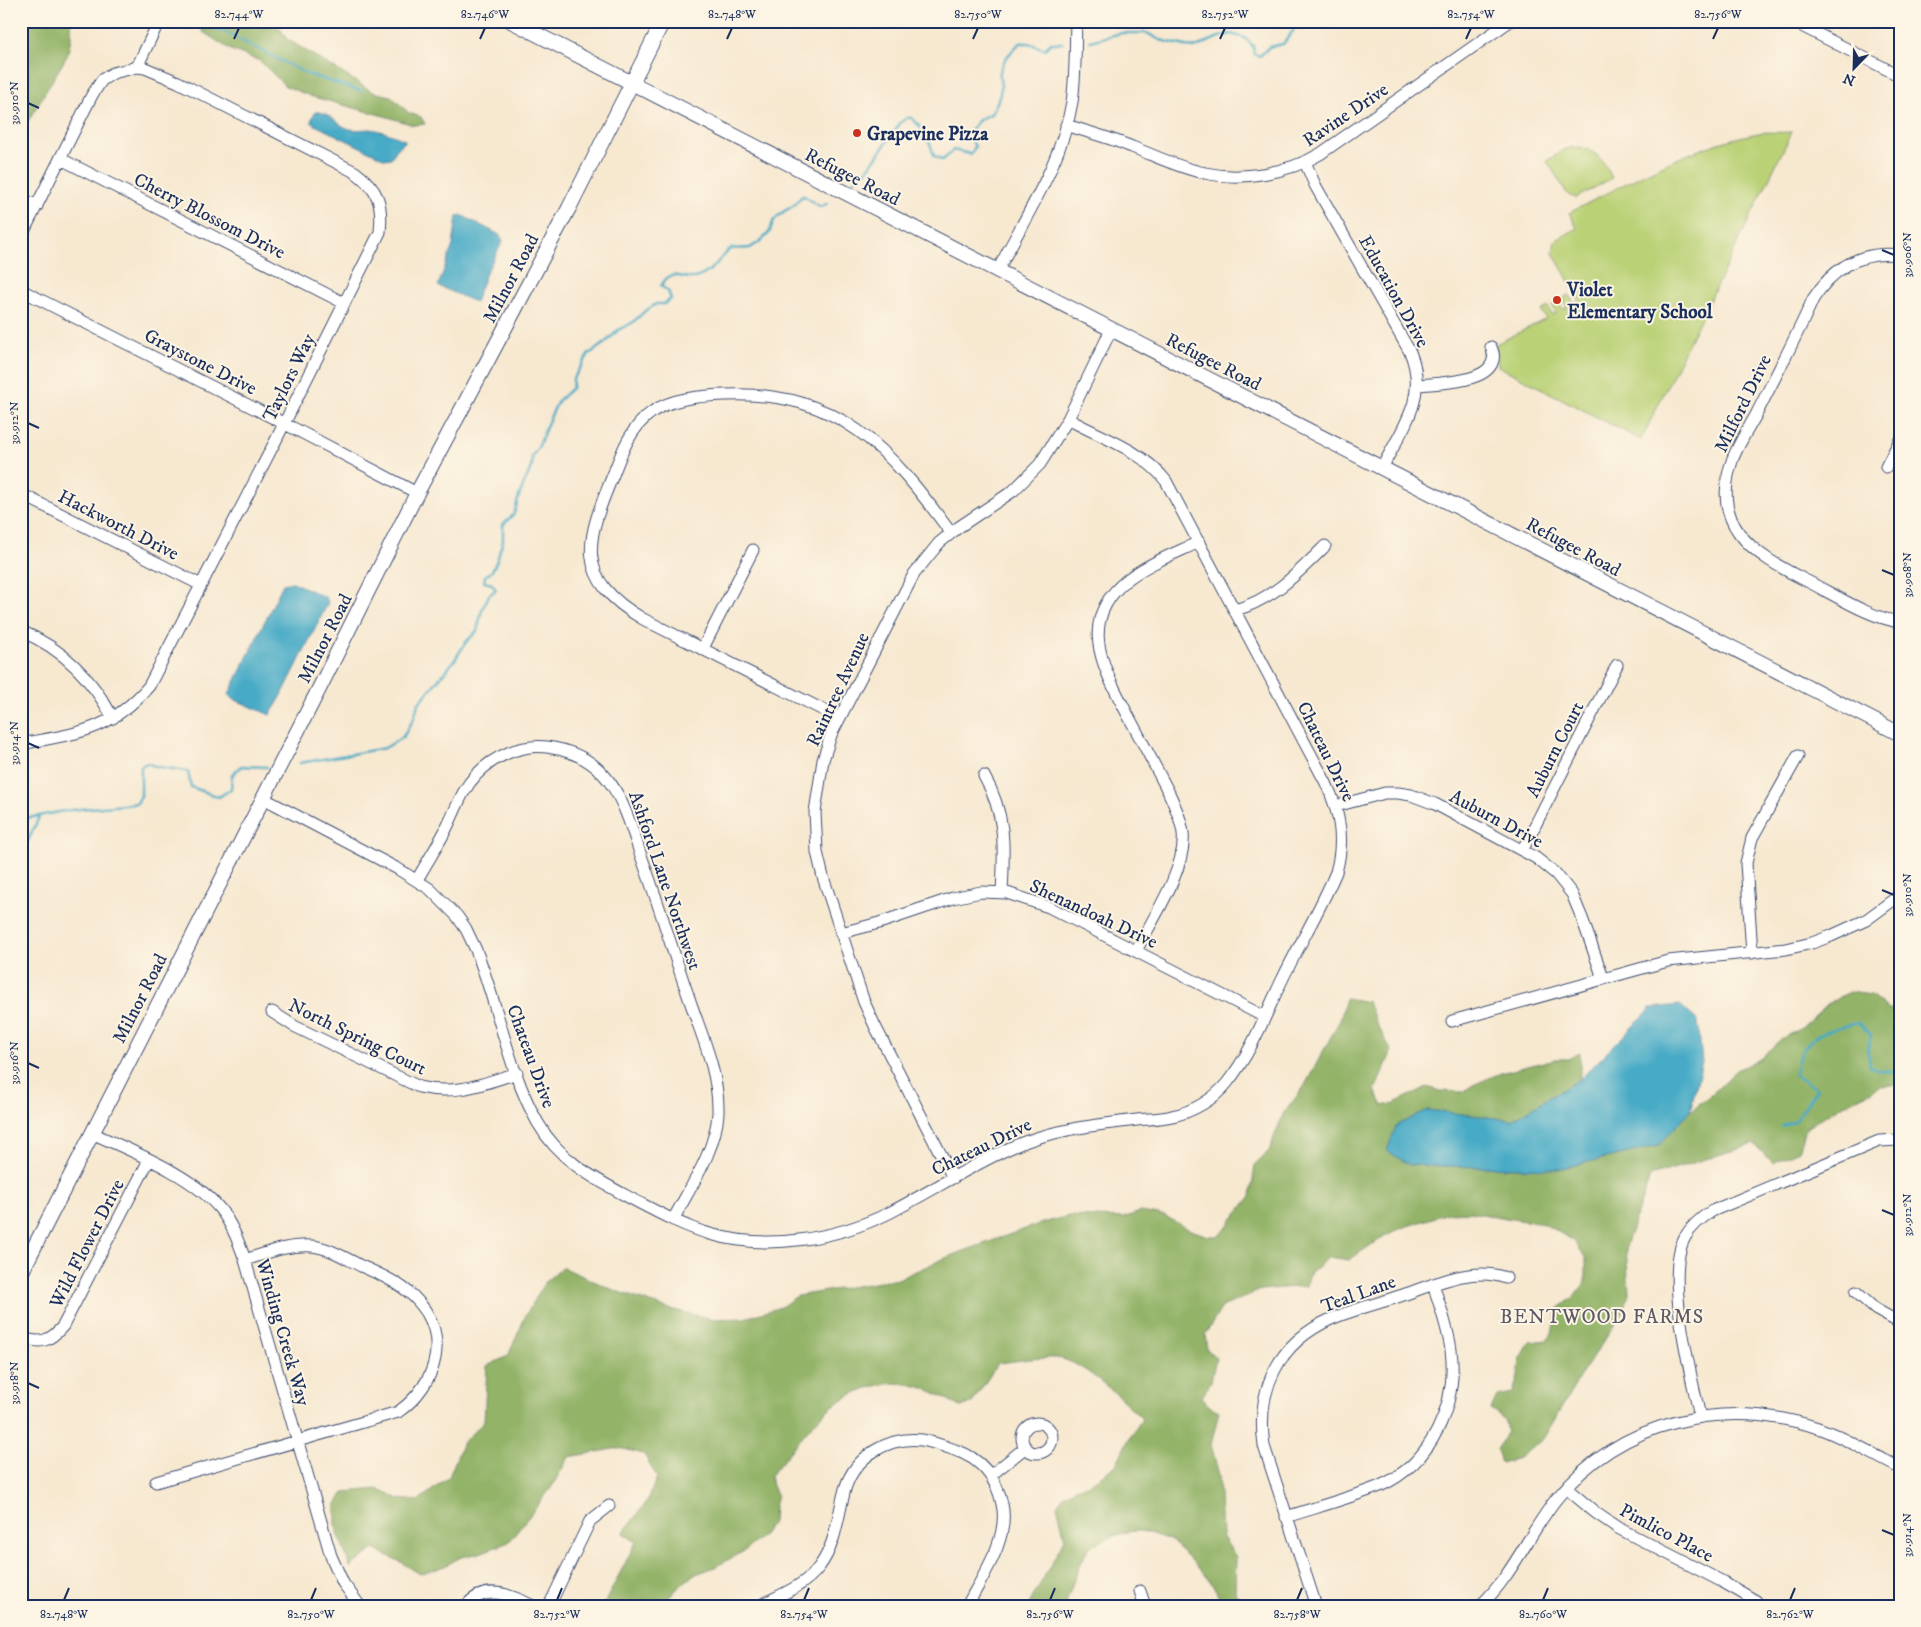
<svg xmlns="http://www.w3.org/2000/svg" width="1921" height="1627" font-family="'IM FELL DW Pica',serif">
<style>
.green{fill:#bad176;stroke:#6a806a}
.forest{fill:#93b367;stroke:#577162}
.water{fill:#46aac6;stroke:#306c92}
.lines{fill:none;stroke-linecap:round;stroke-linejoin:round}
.stream{stroke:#46aac6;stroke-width:2.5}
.minor-casing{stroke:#3c4b6f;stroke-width:13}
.major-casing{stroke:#3c4b6f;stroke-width:16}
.minor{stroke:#fff;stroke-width:11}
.major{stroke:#fff;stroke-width:14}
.ticks{fill:none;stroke:#1b2f5e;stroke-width:2}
.poi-dot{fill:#c8321e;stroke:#fcf5e5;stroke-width:2}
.labels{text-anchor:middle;stroke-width:4;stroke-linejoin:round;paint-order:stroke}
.street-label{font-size:19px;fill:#1b2f5e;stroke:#fcf5e5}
.poi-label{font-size:19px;font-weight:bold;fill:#1b2f5e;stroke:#fcf5e5;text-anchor:start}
.neighbourhood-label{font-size:20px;letter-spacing:1px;fill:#5d5965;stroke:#fcf5e5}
.neatline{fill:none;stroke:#1b2f5e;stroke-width:2}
.ticks-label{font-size:12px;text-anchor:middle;fill:#1b2f5e}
</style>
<rect width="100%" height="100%" fill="#fcf5e5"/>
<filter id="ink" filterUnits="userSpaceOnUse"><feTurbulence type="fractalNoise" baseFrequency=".02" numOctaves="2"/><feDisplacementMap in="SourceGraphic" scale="10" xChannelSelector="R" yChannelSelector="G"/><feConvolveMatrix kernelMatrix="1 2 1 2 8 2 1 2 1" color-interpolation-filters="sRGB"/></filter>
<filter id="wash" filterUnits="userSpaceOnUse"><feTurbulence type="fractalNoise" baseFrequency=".0096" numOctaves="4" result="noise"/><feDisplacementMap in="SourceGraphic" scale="20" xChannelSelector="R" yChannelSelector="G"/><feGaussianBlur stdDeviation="1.12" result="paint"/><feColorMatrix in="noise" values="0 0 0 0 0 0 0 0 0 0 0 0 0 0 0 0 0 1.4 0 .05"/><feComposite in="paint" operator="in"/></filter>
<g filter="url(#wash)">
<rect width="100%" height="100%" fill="#f7e8d0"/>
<!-- green -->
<path class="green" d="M1792,132L1641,440L1498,366L1496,344L1546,319L1541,311L1548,307L1552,315L1556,313L1552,305L1558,301L1563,309L1567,308L1563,298L1569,295L1574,304L1580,301L1553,253L1555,241L1577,228L1569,213C1628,183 1688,147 1754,134C1766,131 1780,133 1792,132Z
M1573,147C1594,147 1604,160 1612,178L1576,198L1568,195L1547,161L1563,150Z"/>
<!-- forest -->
<path class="forest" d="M21,21H71V39L67,56L21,133Z
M200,21H261L273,27L280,28L287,39L373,92L391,96L409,113L421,117L425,124L413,125L388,117L313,97L285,86L260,61L231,50L203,32Z
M1849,992L1871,995L1888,1009L1900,1010V1084L1881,1086L1834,1110L1806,1128L1799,1151L1773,1163L1754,1144L1650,1176L1626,1246L1629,1293L1624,1311L1583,1372L1543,1439L1519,1458L1501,1463L1497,1450L1507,1431L1504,1419L1491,1409L1497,1396L1513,1393L1518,1376L1520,1360L1530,1342L1547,1340L1552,1333L1558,1309L1574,1297L1586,1282V1258L1574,1241L1544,1224L1469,1212L1448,1213L1401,1228L1374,1243L1349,1260L1329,1257L1311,1272L1306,1286L1261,1290L1222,1307L1205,1335L1207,1349L1216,1358L1211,1381L1202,1397L1209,1406L1219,1411L1211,1445L1219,1475L1222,1536L1236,1557L1235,1594L1256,1606H1224C1219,1588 1186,1553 1171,1541C1166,1538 1144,1531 1138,1531C1123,1530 1101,1542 1088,1548L1075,1577L1065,1606H1028L1065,1539L1057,1505L1065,1494L1078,1487L1089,1485L1116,1465L1127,1442L1142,1419C1125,1401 1081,1360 1057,1358C1038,1357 1017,1361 998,1363L972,1403L961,1407C948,1400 934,1391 920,1387C902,1382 893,1382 875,1386C823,1399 803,1438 770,1476L772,1486L777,1496L774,1506L773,1522L761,1537L746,1550L715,1567L693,1575L668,1597L662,1606H603L636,1542L623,1533L648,1500L657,1477L644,1454L619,1448L569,1457L551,1488L509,1542L480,1553L461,1557L443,1567L420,1574L401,1562L374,1549L350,1567L336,1527V1506L344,1492L377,1489L399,1499L418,1501L449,1477L463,1442L484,1422L487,1366L508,1356L525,1317L544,1283L562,1267L616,1291L665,1308L712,1319L745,1318L781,1307L797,1296L898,1279L950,1256L1039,1224L1069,1216L1123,1218L1140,1212L1165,1216L1188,1229L1208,1236H1219L1251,1196L1255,1164L1269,1151L1283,1114L1304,1087L1340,1020L1346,998L1368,1002L1377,1025L1392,1051L1375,1090L1383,1106L1395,1103L1427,1087L1440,1091L1463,1092L1473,1085L1501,1073L1555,1059H1568L1580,1053V1079L1512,1120L1427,1110L1410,1165L1558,1169L1658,1146L1690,1111L1713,1093L1737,1070L1761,1058L1781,1039L1803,1027L1831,1002Z"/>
<!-- water -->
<path class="water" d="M315,112C328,110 336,124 347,128C354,131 364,129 370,129C381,130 395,136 405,140V142L397,149L391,158L385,159L313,124L311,121Z
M461,215L500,235L503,241L486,273L475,302L438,286L453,245L457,216Z
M292,582L325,597L328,601L327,605L280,699L270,715L231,698L229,694L283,584Z
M1680,1005L1698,1021L1702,1062L1690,1111L1658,1146L1558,1169L1410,1165L1387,1151L1396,1126L1427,1110L1512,1120L1580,1079L1651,1008Z"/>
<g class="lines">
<!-- stream -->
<path class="stream" d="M190,21L227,33L307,74L361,91
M21,23L23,21
M1090,41L1121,33H1147L1160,40L1194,48L1219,37L1231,34L1245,38L1253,46L1254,54L1260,56L1269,47L1283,44L1293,31L1295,21
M853,181L868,169L901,122L907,118H912C924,129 930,140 934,156L943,160L953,150L971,154L975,147L969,134C975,123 979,118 991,114C996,105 1000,98 1001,88C1001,83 999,77 1000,72C1002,60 1012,51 1020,43H1028L1045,49L1051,43H1063
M300,763L385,748L403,737L414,718L418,704L454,661L466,642L477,631L482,610L489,595L496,590L492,584L484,582L485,576L492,571L497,560L503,540V525L514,514L519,496L532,465V456L538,448L548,422L558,401L572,388L573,379L589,354L605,343L618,330L632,323L645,311L656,304H664L671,299L668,291L661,286C672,265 683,283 698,277C712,272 720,259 730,249L750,248L761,241L769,233L774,220L783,212L793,206L801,197L804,196L821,207L828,203
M21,819C38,817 54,812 71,810C93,807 116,807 137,803L141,796V766L147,763C160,770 174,767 188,772L191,787L219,797L231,789L232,775L241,766L267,767
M21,850L28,841L39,817
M1782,1126L1795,1121L1817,1089L1795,1075C1800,1036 1824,1030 1858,1023L1871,1035L1868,1047L1870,1066L1882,1071H1900"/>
</g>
</g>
<g filter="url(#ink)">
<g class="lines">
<!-- minor casing -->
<g class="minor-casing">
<path id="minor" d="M1792,21L1900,76
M137,67L159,21
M1066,125C1088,132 1111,138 1132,147C1156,156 1179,168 1205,173C1242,181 1288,173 1320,154L1510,21
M61,159L344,303
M1305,162L1315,185L1410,352C1429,398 1402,428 1382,468
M21,198L37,206
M21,237L92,95L102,80L113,73L137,67L145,68L178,82L355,172C378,189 383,203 380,232L277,438L149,686C109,732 77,733 21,744
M1900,255C1861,250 1833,268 1813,299C1796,338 1775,377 1756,415C1748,429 1739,443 1733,458C1709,524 1751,553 1803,579C1832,593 1869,618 1900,622
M998,270C1025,217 1062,162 1072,102C1076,75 1075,48 1076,21
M21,290L297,430L417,493
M1417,385C1436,383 1484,383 1492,363C1495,357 1493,352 1491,347
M1886,467L1900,440
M21,494L201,585
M1235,610C1272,600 1298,573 1325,546
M21,631C64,649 92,679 113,718
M703,648L753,550
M839,718L643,619C573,578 586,540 613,475C622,451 631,427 652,412C672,398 701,396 725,395C839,390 889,448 951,533
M984,776C1007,816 1004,849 1002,893
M263,798L398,869L430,889L457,916L466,929L476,950C498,1005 509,1073 538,1123C560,1162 597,1180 634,1200C659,1213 683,1226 710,1234C768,1251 836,1239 889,1213C930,1192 968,1167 1010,1148C1049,1130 1094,1125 1137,1120C1148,1119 1161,1119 1172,1116C1193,1112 1214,1099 1227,1083C1252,1052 1266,1013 1283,978C1300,943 1321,908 1336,872C1345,840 1340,813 1326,783L1166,481C1141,449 1102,438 1068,419
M1336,806L1385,793H1398L1411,795L1435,804L1536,858L1556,874L1572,894L1582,918L1603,978
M1523,849L1617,665
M417,880C428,860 441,841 450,821C458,804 463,789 476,775C494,756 521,744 547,747C610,755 623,801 640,853C650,880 659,907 668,935C677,963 686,990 696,1018C707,1048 719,1080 718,1113C716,1151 690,1187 673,1220
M841,933L879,923L953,898L981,892L1007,893L1049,907L1265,1017
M1136,951C1152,920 1187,868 1183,833C1181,819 1175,806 1169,793C1156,768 1143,743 1130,719C1105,671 1074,622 1128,579C1149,563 1176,553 1199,542
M1752,953L1746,863L1752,838L1798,756
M272,1012L294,1026L419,1087C456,1096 482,1084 517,1073
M1452,1021L1668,961L1786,949L1812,943L1831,936L1866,920L1900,895
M92,1133C133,1152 191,1174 220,1209C232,1224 239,1242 245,1260L331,1556L343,1583L360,1606
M953,1178L875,1026L864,1002L823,877L817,852L815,812L823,760L831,735L914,574L939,543L959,527L1013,491L1040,464L1068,419L1111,330
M1856,1292L1875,1309L1900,1323
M21,1337C41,1345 50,1341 63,1326L149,1160
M1700,1417C1691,1374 1664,1274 1685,1237C1692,1225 1701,1218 1712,1211L1879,1141L1900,1140
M1022 1438a15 15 0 1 1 30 0a15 15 0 1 1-30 0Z
M991,1475L1026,1447
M156,1482L398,1412C438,1384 452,1333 413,1296C398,1282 379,1274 361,1266C345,1258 330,1248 312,1246C289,1244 267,1253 245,1260
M1566,1488L1596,1513L1618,1528L1723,1582L1756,1601
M1286,1517C1317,1507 1350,1498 1380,1486C1432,1463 1458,1404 1451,1350C1448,1328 1440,1306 1433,1284
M1140,1591L1145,1606
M466,1606C485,1583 511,1595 533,1606
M549,1606L590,1521L609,1506
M759,1606C780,1595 805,1586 819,1567C836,1545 838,1515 845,1489C855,1456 889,1436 922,1440C933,1442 944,1446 955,1450C980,1458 997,1478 1002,1504C1010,1538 982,1577 967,1606
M1316,1606L1264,1446C1256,1389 1278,1343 1331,1319C1354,1309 1380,1303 1403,1295C1435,1284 1472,1266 1506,1278
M1480,1606C1513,1575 1529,1533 1557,1498C1621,1420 1724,1397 1818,1428C1847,1438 1873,1455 1900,1468"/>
</g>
<!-- major casing -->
<g class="major-casing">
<path id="major" d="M511,21L1900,734
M21,1273L320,687L417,493L569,208L663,21"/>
</g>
<!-- minor -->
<use href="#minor" class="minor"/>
<!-- major -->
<use href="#major" class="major"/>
</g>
</g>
<!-- ticks -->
<path class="ticks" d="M234,39L239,28M480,39L485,28M727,39L732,28M973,39L978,28M1220,39L1225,28M1466,39L1471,28M1713,39L1718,28M28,103L39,108M1882,250L1894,255M28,423L39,428M1882,570L1894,575M28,743L39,748M1882,890L1894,895M28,1063L39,1068M1882,1210L1894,1215M28,1383L39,1388M1882,1530L1894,1535M64,1600L69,1588M311,1600L316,1588M557,1600L562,1588M804,1600L809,1588M1050,1600L1055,1588M1297,1600L1302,1588M1543,1600L1548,1588M1790,1600L1795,1588"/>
<!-- markers -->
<g class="poi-dot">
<circle cx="857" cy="133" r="5"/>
<circle cx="1557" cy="300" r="5"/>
</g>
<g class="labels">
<!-- street labels -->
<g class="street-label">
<text transform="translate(1345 114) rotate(-34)" y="7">Ravine Drive</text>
<text transform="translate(853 176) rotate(27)" y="7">Refugee Road</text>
<text transform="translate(210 215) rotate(27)" y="7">Cherry Blossom Drive</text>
<text transform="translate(510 278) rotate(-62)" y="7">Milnor Road</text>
<text transform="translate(1395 291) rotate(61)" y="7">Education Drive</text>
<text transform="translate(201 361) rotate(27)" y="7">Graystone Drive</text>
<text transform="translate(1214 361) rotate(27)" y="7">Refugee Road</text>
<text transform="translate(288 377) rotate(-64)" y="7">Taylors Way</text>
<text transform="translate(1742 403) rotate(-64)" y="7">Milford Drive</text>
<text transform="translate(119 524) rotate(27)" y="7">Hackworth Drive</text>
<text transform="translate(1574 546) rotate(28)" y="7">Refugee Road</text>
<text transform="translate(324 638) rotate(-63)" y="7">Milnor Road</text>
<text transform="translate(837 689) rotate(-65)" y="7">Raintree Avenue</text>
<text transform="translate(1554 749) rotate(-63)" y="7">Auburn Court</text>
<text transform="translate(1327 751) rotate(64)" y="7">Chateau Drive</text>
<text transform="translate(1497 818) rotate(28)" y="7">Auburn Drive</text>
<text transform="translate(666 880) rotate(71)" y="7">Ashford Lane Northwest</text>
<text transform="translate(1094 913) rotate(25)" y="7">Shenandoah Drive</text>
<text transform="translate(139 998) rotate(-63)" y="7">Milnor Road</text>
<text transform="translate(358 1036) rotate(26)" y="7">North Spring Court</text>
<text transform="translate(532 1056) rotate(70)" y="7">Chateau Drive</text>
<text transform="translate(981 1146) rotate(-26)" y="7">Chateau Drive</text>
<text transform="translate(86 1243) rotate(-63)" y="7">Wild Flower Drive</text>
<text transform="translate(1358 1293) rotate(-20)" y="7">Teal Lane</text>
<text transform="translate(284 1332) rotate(74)" y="7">Winding Creek Way</text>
<text transform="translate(1667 1532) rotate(28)" y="7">Pimlico Place</text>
</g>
<!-- poi labels -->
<g class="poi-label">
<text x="867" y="140">Grapevine Pizza</text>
<text x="1567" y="296">Violet<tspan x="1567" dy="22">Elementary School</tspan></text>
</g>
<!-- neighbourhood labels -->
<g class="neighbourhood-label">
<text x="1602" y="1323">BENTWOOD FARMS</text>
</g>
</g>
<!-- margin -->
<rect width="1921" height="1627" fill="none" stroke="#fcf5e5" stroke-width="55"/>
<!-- north arrow -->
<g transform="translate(1854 68) rotate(203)" stroke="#fcf5e5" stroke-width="4" paint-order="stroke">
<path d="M0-4L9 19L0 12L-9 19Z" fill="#1b2f5e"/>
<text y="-8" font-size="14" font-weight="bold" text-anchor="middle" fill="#1b2f5e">N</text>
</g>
<rect x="28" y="28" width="1866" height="1572" class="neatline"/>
<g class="ticks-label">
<text x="239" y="18">82.744°W</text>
<text x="485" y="18">82.746°W</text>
<text x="732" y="18">82.748°W</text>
<text x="978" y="18">82.750°W</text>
<text x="1225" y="18">82.752°W</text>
<text x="1471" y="18">82.754°W</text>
<text x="1718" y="18">82.756°W</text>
<text transform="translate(14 103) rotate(-90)" y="4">39.910°N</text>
<text transform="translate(1907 255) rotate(-90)" y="4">39.906°N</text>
<text transform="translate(14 423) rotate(-90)" y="4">39.912°N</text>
<text transform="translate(1907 575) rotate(-90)" y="4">39.908°N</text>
<text transform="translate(14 743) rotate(-90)" y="4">39.914°N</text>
<text transform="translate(1907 895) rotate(-90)" y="4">39.910°N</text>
<text transform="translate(14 1063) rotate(-90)" y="4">39.916°N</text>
<text transform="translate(1907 1215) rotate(-90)" y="4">39.912°N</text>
<text transform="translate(14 1383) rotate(-90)" y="4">39.918°N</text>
<text transform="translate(1907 1535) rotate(-90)" y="4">39.914°N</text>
<text x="64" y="1618">82.748°W</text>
<text x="311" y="1618">82.750°W</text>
<text x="557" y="1618">82.752°W</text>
<text x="804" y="1618">82.754°W</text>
<text x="1050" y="1618">82.756°W</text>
<text x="1297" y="1618">82.758°W</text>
<text x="1543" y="1618">82.760°W</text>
<text x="1790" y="1618">82.762°W</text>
</g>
</svg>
